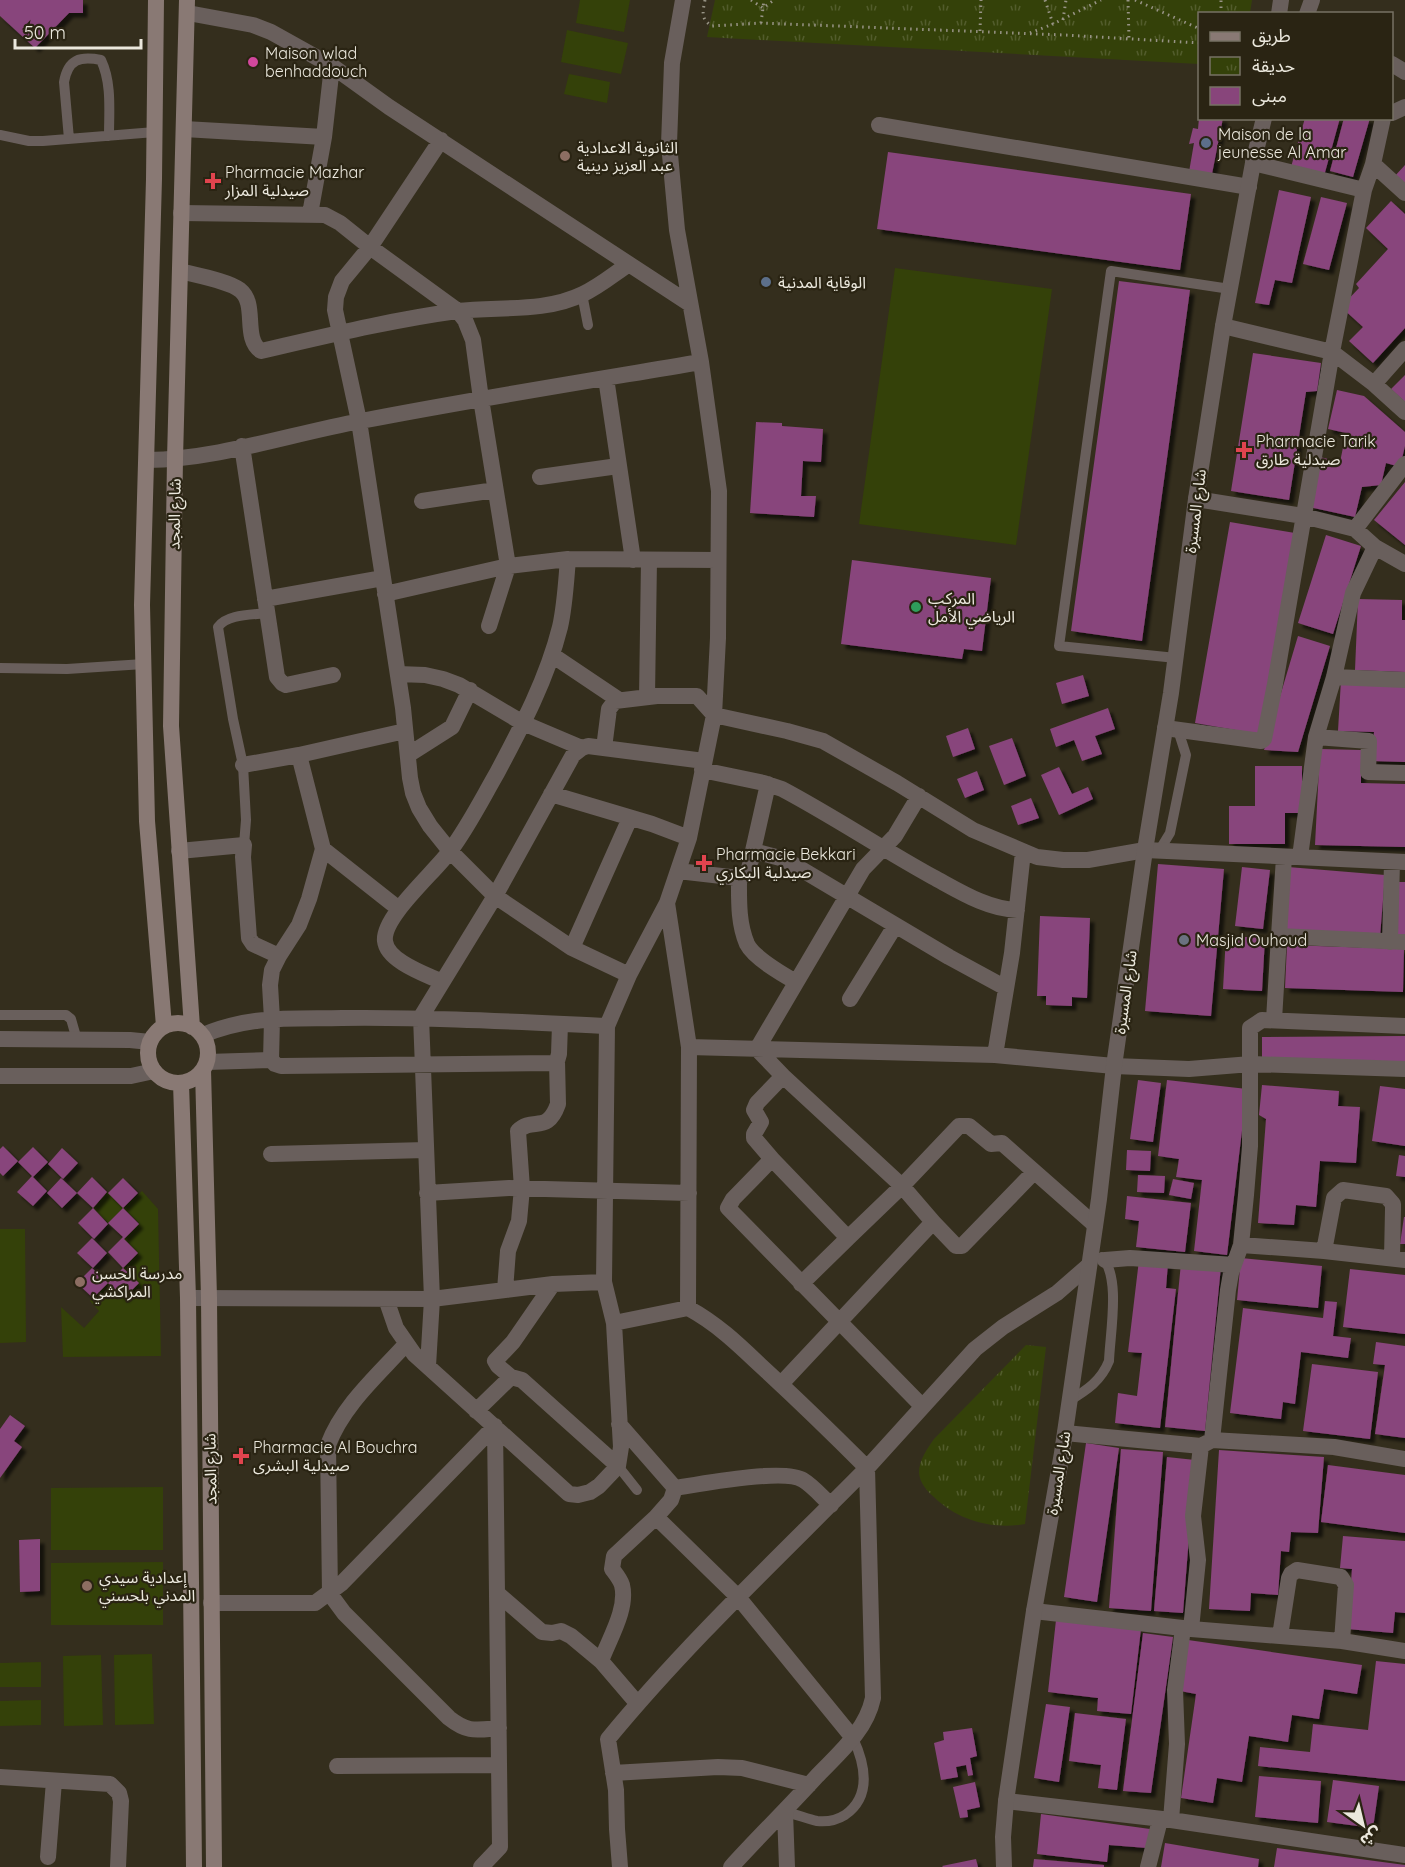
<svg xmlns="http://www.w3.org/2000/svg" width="1405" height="1867" font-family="Quicksand,'Noto Sans Arabic',sans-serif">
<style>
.grass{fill:#344109}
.park{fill:url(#park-tufts)}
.building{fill:#88457b;filter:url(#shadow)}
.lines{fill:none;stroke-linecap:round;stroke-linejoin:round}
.path{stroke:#989486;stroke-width:3;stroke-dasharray:1.5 4.5;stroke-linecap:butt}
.service{stroke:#695f5c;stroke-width:10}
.minor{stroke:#695f5c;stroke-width:16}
.tertiary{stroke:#695f5c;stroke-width:16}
.secondary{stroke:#897974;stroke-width:16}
.hotel-dot{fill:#d1479c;stroke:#2a2413;stroke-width:2}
.service-dot{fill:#5c6f8a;stroke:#2a2413;stroke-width:2}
.education-dot{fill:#8d6e63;stroke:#2a2413;stroke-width:2}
.health-dot{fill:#e0444e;stroke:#2a2413;stroke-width:2}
.leisure-dot{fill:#2e9e5b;stroke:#2a2413;stroke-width:2}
.worship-dot{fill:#6b7280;stroke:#2a2413;stroke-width:2}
.labels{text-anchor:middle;stroke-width:4.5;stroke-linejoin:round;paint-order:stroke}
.poi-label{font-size:16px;fill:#ebe8dd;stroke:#2a2413;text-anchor:start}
.street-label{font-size:16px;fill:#ebe8dd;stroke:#2a2413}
</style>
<defs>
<pattern id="park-tufts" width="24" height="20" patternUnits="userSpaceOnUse" patternTransform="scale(1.5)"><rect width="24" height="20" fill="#344109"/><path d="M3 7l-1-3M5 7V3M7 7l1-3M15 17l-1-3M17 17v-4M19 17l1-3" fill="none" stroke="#525c2c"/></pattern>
<filter id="shadow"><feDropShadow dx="4.5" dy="4.5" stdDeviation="1.5" flood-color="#0009"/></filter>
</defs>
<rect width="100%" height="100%" fill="#342e1d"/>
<!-- grass -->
<path class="grass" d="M580,0H630L624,32L576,23Z
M567,30L628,43L621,74L561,62Z
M569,74L610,82L607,103L564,94Z
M895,268L1052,289L1016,545L859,524Z
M142,1191L158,1209L161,1356L63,1357L61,1307L84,1328L99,1311L90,1301L108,1283L124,1298L138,1283L123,1268L138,1253L124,1239L139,1223L123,1208L108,1223L93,1208L107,1192L123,1208Z
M0,1229H25L26,1342L0,1343Z
M163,1487V1550H51V1488Z
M163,1562V1625H51V1563Z
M152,1654L154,1724L115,1725L114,1655Z
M101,1655L103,1725L64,1726L63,1656Z
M41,1662V1687H0V1663Z
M41,1700V1725L0,1726V1701Z"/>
<!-- park -->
<path class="park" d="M715,0H1252L1250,13L1200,14L1199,64L707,37Z
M1026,1345L1046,1347L1025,1524C992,1530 957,1520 934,1497C927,1491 920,1483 919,1473C919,1460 927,1449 934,1439Z"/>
<!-- building -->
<path class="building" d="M0,0H83V13H69L35,48L0,16Z
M1199,118H1223L1212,174L1189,172L1194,143L1189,144L1193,128L1198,129Z
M1305,118H1340L1324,176L1291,167Z
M1344,118H1370L1353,177L1330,171Z
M888,152L1191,194L1180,270L877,229Z
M1405,165V188L1394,177Z
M1279,190L1311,197L1292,283L1275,280L1269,305L1255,303Z
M1321,197L1347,203L1329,270L1303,264Z
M1391,201L1405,214V328L1373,363L1349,341L1363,327L1341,307L1359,288L1356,284L1388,249L1366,228Z
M1119,281L1190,290L1142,641L1071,631Z
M1253,353L1321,363L1317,391L1306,392L1289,500L1231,491Z
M1405,375V402L1391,389Z
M1337,390L1364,396L1405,432V446L1400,467L1386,463L1381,485L1362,487L1355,517L1309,507L1320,457L1340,462L1346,433L1328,429Z
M756,422L782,423V426L823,429L821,462L803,461L801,496H816L814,517L750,513Z
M1405,482V545L1374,520Z
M1230,522L1295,533L1259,734L1195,723Z
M1326,535L1361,546L1333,634L1298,623Z
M852,560L991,578L982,651L964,649L962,659L841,644Z
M1358,599L1402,600V620H1405V672L1355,670Z
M1298,636L1330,646L1298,752L1264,750Z
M1083,675L1089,696L1062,704L1056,683Z
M1341,680L1405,684V762L1372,761L1374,732L1338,731Z
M1108,708L1115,729L1095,736L1102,754L1082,761L1074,740L1056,747L1050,729Z
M968,728L975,749L953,757L946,736Z
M1012,738L1026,776L1004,785L989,746Z
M1320,749L1361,750V783L1405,784V847L1315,845Z
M1255,766H1302V813H1285V844H1229V806H1255Z
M1059,767L1072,794L1088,787L1093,799L1059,815L1041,775Z
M977,771L984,790L965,798L957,779Z
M1031,798L1039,818L1018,825L1011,806Z
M1158,864L1224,869L1211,1016L1145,1011Z
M1242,867L1270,870L1263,929L1235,926Z
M1288,867L1385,875L1380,937L1283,929Z
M1394,882H1405V935L1393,934Z
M1040,916L1090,918L1087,998L1072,997V1006L1046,1005V996H1037Z
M1226,936L1265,938L1262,991L1223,989Z
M1287,945L1404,949L1403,992L1285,988Z
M1405,1036V1062L1262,1063V1037Z
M1138,1080L1161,1083L1153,1142L1130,1139Z
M1167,1080L1247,1089L1227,1255L1194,1251L1202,1180L1176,1177L1179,1159L1158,1156Z
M1262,1085L1339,1091L1338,1106L1360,1107L1356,1163L1320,1161L1316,1207L1296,1205L1294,1225L1258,1223L1266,1119L1259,1115Z
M1380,1086L1405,1089V1146L1372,1141Z
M3,1146L18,1161L3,1176L0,1173V1149Z
M33,1147L48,1162L33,1177L18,1162Z
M62,1148L78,1163L63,1179L48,1164Z
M1127,1150L1151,1151L1150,1171L1126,1170Z
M1399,1155L1405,1156V1177L1396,1176Z
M1138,1175L1165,1176L1164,1193L1137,1192Z
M32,1176L47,1191L33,1206L17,1192Z
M92,1177L107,1192L93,1208L77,1193Z
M61,1178L77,1193L62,1208L47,1193Z
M123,1178L138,1193L123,1208L108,1193Z
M1173,1179L1194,1183L1191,1199L1169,1195Z
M1127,1196L1191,1203L1185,1252L1136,1247L1139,1221L1125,1219Z
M93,1208L108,1224L94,1239L78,1223Z
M123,1208L139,1224L124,1239L138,1253L123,1268L108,1252L123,1237L108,1223Z
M1404,1217H1405V1244H1400Z
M92,1238L107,1253L93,1268L77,1253Z
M1241,1258L1322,1266L1318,1308L1237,1300Z
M1139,1260L1168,1263L1166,1288L1176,1289L1160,1428L1115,1423L1118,1393L1137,1396L1142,1353L1128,1352Z
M1181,1263L1221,1266L1205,1431L1165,1427Z
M92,1268L108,1283L93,1298L77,1283Z
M123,1268L139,1283L124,1298L108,1283Z
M1350,1269L1405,1275V1334L1343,1327Z
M1325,1301L1337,1302L1333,1336L1351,1338L1348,1358L1301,1352L1295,1404L1283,1402L1281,1419L1230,1413L1243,1308L1323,1318Z
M1376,1342L1405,1346V1438L1375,1434L1385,1365L1373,1364Z
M1312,1364L1378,1372L1370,1439L1303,1431Z
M10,1415L25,1426L14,1441L22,1447L0,1478V1429Z
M1086,1443L1119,1448L1097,1602L1064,1597Z
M1121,1449L1163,1452L1151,1611L1109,1608Z
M1219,1450L1324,1457L1318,1533L1291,1532L1289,1552L1281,1551L1278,1595L1251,1593L1250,1611L1209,1609Z
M1167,1457L1195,1460L1183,1613L1154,1611Z
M1328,1465L1405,1475V1533L1321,1522Z
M1343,1536L1405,1541V1613L1395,1612L1393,1633L1347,1629L1352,1569L1340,1568Z
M40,1539V1591L20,1592L19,1540Z
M1056,1620L1141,1629L1131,1714L1097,1711L1098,1698L1048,1692Z
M1143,1633L1173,1637L1151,1793L1123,1791Z
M1188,1640L1362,1665L1357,1694L1324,1689L1319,1719L1292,1715L1288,1742L1249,1736L1242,1782L1217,1778L1213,1803L1181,1798L1196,1694L1180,1691Z
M1376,1661L1405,1664V1781L1258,1766L1260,1747L1310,1752L1313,1724L1368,1730Z
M1046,1704L1070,1707L1059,1782L1034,1778Z
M1075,1713L1126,1719L1117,1790L1098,1788L1101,1765L1069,1761Z
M972,1728L977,1756L970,1758L973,1775L968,1776L966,1765L956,1767L958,1777L941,1780L934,1743L944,1740L943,1732Z
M1259,1776L1321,1781L1318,1823L1255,1817Z
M1333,1780L1379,1786L1373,1828L1327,1822Z
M975,1782L980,1807L967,1810L968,1817L960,1818L953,1787Z
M1041,1814L1150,1829L1147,1848L1109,1845L1107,1862L1037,1854Z
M1165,1843L1259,1859L1258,1867H1161Z
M1277,1848L1405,1865V1867H1274Z
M976,1859L978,1867H943L942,1866Z
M1034,1859L1104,1865V1867H1033Z"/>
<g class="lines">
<!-- path -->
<path class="path" d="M705,0C703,11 700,19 712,26L761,23L1064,35L1200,43
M751,0L763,8L774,0
M1045,0L1053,24L1101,0
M1128,0L1129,39
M1135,0L1200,29
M1221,14V0
M1063,20L1066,0
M761,23L764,0
M980,31L981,0
M1030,33L1053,24"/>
<!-- service -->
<path class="service" d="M0,135L29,141H43L155,132
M69,139L64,82C68,59 80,56 101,60C112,83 109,111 109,136
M582,294L588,325
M1176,658L1059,646L1111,271L1230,289
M0,668L67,669L144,664
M244,845L246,820L243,765L233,719L218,627C227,614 252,615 267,613
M1159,851L1170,833L1186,755L1178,730
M0,1015H66L71,1019L77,1040
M1069,1401C1087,1390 1101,1381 1109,1361C1110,1333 1121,1277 1102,1257
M618,1466L637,1490
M785,1812C796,1814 807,1819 817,1821C826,1822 837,1820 845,1815C872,1796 865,1764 853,1738"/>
<!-- minor -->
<path class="minor" d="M188,13L253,25L271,32L332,66L389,107L690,304
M1392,64L1405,72
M1392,113L1405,107
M879,125L1249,187
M184,129L324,137
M441,140L370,247L342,281L336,297L335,310L359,421L403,708L410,778L413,793L419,808L430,826L450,851L495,896L572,948L629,975
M1253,163L1364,190
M1373,164L1405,193
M181,213L325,215L340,223L370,247L458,311L465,320L473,340L481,399L508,566L489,626
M310,214L324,137L332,66
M180,271C195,275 229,281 240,290C258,304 242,338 261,351C326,336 391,320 457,311C499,306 544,313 583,294C600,286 614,274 629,264
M1223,326L1332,352L1374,384L1405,412
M606,378L633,560
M1374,384L1405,349
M242,446L277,677L282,683L286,685L333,675
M147,460C219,459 290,434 361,421C474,399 588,381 701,362
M540,477L618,466
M1196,499L1303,516L1355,529L1375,547L1405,564
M422,501L495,490
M1355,529L1405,464
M385,594L508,566L568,559L718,560
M265,599L383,578
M552,655L619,700
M398,674L425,675L443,679L459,685L523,723L582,748
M1334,677L1405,680
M647,697L649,560
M1165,728L1261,741L1264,739L1275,684L1332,352L1364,190L1373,164L1383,118
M1316,737L1369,741L1368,772L1405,773
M604,748L609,709L615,701L657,696H697L714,715L787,731L823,741L897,783L973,830L1037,857L1063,860H1088L1145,850L1405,862
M299,755L323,849L399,909
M408,755L452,727L470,690
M243,765L299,755L405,731
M702,770L764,783L782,789C833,816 882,849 933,877C959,891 987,909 1017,910
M551,794L652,824L689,838
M919,796L895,836L863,869L757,1049L783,1076L757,1103L754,1110L761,1122L754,1134V1138L772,1159L733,1199L728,1208L922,1406
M323,849L309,899L299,925L279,956L272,970L270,985L272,1019L271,1060L275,1064L281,1066L553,1063L557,1061L559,1054L560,1024
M179,851L244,845L243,857L249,938L253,944L279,956
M753,851L784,859L949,957L1006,988
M1300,857L1316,737L1334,677L1353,593L1375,547
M678,871L739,878L748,873L768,784
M739,878C739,900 738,923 747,944C754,958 782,974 796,982
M667,903L689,1047L688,1308
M1279,936L1284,857
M1390,942L1392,862
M572,948L630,818
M442,982C425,974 387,961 385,941C382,917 435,872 450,851C468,827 482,799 497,773C522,726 547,679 560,627C565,605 566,582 568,559
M850,999L895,926
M1274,1020L1279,936L1405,942
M203,1035C250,1015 292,1019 342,1018C431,1017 519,1022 607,1026
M689,1047L995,1055L1114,1066L1189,1069L1251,1064L1405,1069
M995,1055L1012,953L1023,852
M207,1062L271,1060
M783,1076L902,1186L959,1126H969L991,1144L1002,1143L1095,1225
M271,1154L426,1150
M772,1159L848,1238L801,1284
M427,1193L509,1188L689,1193
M933,1222L956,1246H962L1034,1172
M1241,1245L1324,1251L1405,1260
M1324,1251L1334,1198L1343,1190L1386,1196L1393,1204V1209L1392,1258
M1105,1260L1130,1258L1234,1265
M604,1282L607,1026L629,975L667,903L689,838L714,715L718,638L719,491L701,362L677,230L669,144L672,63L683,0
M505,1290L508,1251L519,1221L522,1188L518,1131C533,1116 547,1135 558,1104L557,1061
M188,1298L432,1299L553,1284L604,1282L614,1323L621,1447L618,1466L599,1486L590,1492L578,1495L569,1494L414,1354L396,1328L386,1299
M614,1323L688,1308C716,1323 738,1344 760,1365C797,1399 832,1433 867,1468C779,1557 687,1643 608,1739L616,1790L617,1829L620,1867
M406,1344C378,1375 343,1405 328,1445L330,1594L344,1613L449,1718C468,1733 476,1730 499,1728
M428,1366L432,1299L421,1017L495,896L573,755L582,748L588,746L704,761
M511,1377L498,1366L495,1361L513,1342L553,1284
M781,1384L933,1222L902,1186L848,1238
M476,1411L511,1377L522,1380L618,1466
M619,1424L675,1488L671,1500L656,1517L738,1597L853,1738
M1065,1433L1201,1446
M1212,1440L1334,1447L1405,1459
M675,1488C700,1484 784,1468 803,1480C813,1486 822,1497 831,1505
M497,1593L542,1632L552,1633L561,1631L571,1636L601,1661
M211,1603H315L342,1583L495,1426
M1034,1611L1191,1629L1342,1641L1405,1651
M1191,1629L1198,1560L1193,1516L1201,1446L1212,1440L1228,1290L1231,1273L1241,1245L1246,1195L1250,1146V1028L1262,1020L1405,1026
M1280,1636L1289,1578L1291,1574L1297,1570L1341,1577L1346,1585L1342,1641
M637,1703L601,1661C609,1639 628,1609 622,1585C620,1579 615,1573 612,1569L614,1556L656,1517
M337,1766L499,1765
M613,1773L718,1767L742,1768L809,1785
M0,1777L110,1784L119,1793L121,1801L118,1867
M1006,1801L1171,1820L1405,1855
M785,1812L787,1867
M1171,1820L1177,1744L1175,1690L1183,1628
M48,1857L54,1781
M481,1867L500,1847L495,1426
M731,1867C759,1836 789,1807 817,1776C839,1753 866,1731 873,1698L867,1468L975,1349L1003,1327L1057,1293L1088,1266
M1148,1867L1160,1820"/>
<!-- tertiary -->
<path class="tertiary" d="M1279,14L1281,0
M1307,14L1312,0
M0,1039L130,1040L150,1042
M0,1076H131L154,1071
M1004,1867L1003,1837L1006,1801L1034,1611L1062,1453L1099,1199L1114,1066L1145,850L1171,693L1196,499L1223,326L1253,163L1264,118"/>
<!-- secondary -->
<path class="secondary" d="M156,0L154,179L142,605L147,821L164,1026
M187,0L175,459L171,726L192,1027
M148 1053a30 30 0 1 1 60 0a30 30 0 1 1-60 0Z
M203,1070L209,1298L214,1867
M181,1083L188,1298L194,1867"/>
</g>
<!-- markers -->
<circle class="hotel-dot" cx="253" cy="62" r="6"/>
<g class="service-dot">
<circle cx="1206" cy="143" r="6"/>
<circle cx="766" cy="282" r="6"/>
</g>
<g class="education-dot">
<circle cx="565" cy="156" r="6"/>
<circle cx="80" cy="1282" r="6"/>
<circle cx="87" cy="1586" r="6"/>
</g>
<g class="health-dot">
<path d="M210 172h6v6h6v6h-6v6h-6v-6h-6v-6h6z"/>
<path d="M1241 441h6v6h6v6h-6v6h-6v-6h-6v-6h6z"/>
<path d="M701 854h6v6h6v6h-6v6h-6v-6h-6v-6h6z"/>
<path d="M238 1447h6v6h6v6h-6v6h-6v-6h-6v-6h6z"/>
</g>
<circle class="leisure-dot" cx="916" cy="607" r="6"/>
<circle class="worship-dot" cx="1184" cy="940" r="6"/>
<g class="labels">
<!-- poi labels -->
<g class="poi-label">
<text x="265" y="59">Maison wlad<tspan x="265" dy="18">benhaddouch</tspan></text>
<text x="1218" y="140">Maison de la<tspan x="1218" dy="18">jeunesse Al Amar</tspan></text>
<text x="577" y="153">الثانوية الاعدادية<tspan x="577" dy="18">عبد العزيز دينية</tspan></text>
<text x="225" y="178">Pharmacie Mazhar<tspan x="225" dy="18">صيدلية المزار</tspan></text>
<text x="778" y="288">الوقاية المدنية</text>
<text x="1256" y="447">Pharmacie Tarik<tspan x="1256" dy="18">صيدلية طارق</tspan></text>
<text x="928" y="604">المركب<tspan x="928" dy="18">الرياضي الأمل</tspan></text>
<text x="716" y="860">Pharmacie Bekkari<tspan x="716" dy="18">صيدلية البكاري</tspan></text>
<text x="1196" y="946">Masjid Ouhoud</text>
<text x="92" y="1279">مدرسة الحسن<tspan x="92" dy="18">المراكشي</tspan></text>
<text x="253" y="1453">Pharmacie Al Bouchra<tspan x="253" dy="18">صيدلية البشرى</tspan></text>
<text x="99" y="1583">إعدادية سيدي<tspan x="99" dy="18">المدني بلحسني</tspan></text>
</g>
<!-- street labels -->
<g class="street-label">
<text transform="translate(1195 511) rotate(-83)" y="6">شارع المسيرة</text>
<text transform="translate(174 514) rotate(-89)" y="6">شارع المجد</text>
<text transform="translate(1125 992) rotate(-82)" y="6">شارع المسيرة</text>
<text transform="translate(210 1469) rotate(-91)" y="6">شارع المجد</text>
<text transform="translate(1058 1473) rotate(-81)" y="6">شارع المسيرة</text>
</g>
</g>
<!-- legend -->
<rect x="1198" y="12" width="195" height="108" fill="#2a2413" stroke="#777264" stroke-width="1.5"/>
<rect x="1210" y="32" width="30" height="9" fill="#897974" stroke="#777264" stroke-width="1.5"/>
<text x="1252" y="42" font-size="18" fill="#ebe8dd">طريق</text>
<rect x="1210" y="57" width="30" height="18" fill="url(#park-tufts)" stroke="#777264" stroke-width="1.5"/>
<text x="1252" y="72" font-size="18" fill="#ebe8dd">حديقة</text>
<rect x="1210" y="87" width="30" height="18" fill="#88457b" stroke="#777264" stroke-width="1.5"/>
<text x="1252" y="102" font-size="18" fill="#ebe8dd">مبنى</text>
<!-- north arrow -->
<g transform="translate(1363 1825) rotate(146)" stroke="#2a2413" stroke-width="4.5" paint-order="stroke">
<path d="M0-4.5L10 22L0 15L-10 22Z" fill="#ebe8dd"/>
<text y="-9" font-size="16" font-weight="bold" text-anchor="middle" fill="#ebe8dd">ش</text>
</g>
<!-- scale -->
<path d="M15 39v9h126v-9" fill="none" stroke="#ebe8dd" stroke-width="3"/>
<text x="24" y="39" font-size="18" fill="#ebe8dd" stroke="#2a2413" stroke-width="4.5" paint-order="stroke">50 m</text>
</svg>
